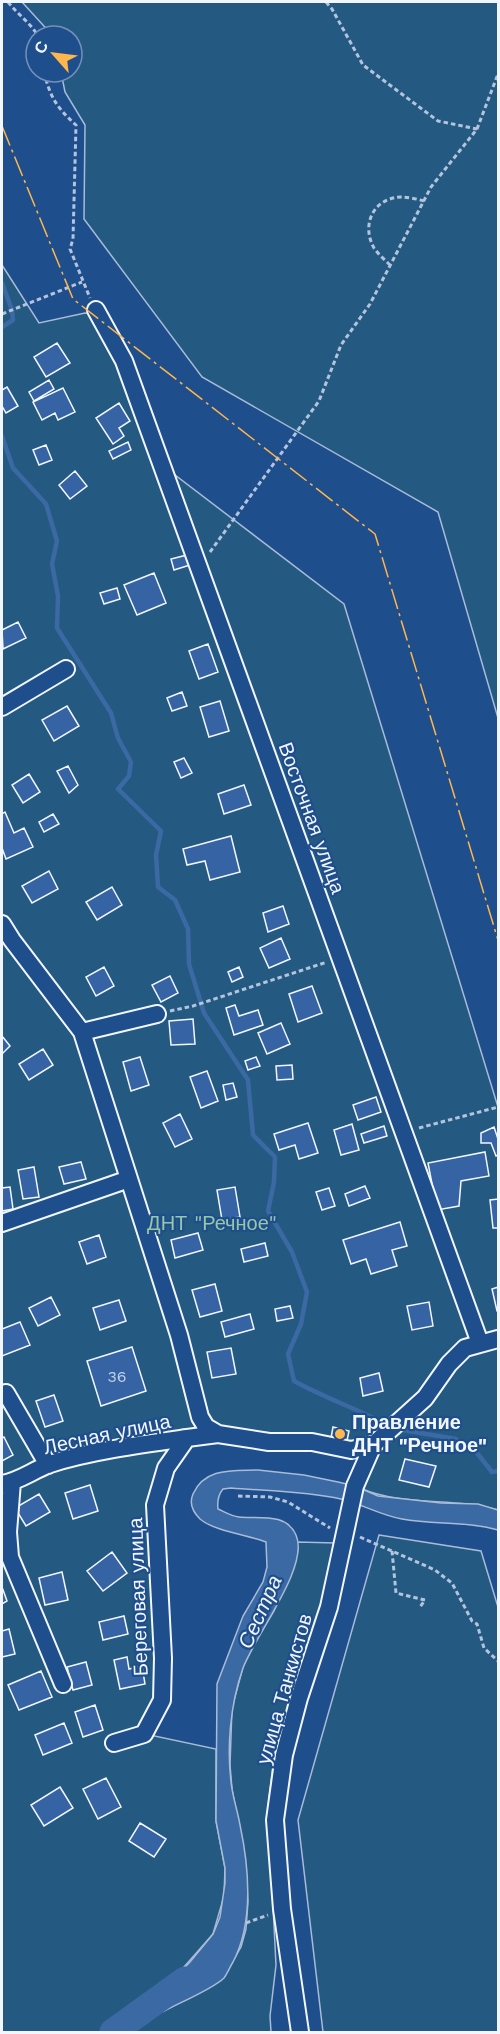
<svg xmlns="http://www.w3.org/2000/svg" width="500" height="2034" font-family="'Work Sans',sans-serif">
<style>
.green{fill:#245a82;stroke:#a8bbd7;stroke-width:1.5}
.water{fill:#3b69a3;stroke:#a8bbd7;stroke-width:1.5}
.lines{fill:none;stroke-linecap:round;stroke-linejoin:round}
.stream{stroke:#3b69a3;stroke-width:4.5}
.river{stroke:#3b69a3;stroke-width:27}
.building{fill:#3563a3;stroke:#f2f6ff;stroke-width:1.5}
.minor-casing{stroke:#f2f6ff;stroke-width:20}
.path{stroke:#b3c4dc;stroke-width:3;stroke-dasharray:4.5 3;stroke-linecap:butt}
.minor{stroke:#1f4e8c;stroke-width:16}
.power{stroke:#ffb74d;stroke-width:1.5;stroke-dasharray:21 4.5 3 4.5;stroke-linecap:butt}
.poi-dot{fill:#ffb74d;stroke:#1f4e8c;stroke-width:2}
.labels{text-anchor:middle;stroke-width:4.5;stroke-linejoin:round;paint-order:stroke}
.number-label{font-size:16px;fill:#c3d1e8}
.street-label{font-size:20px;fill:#f2f6ff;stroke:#1f4e8c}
.park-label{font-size:20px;fill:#97c8a6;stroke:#1f4e8c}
.poi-label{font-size:20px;font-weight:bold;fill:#f2f6ff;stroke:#1f4e8c;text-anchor:start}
.water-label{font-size:21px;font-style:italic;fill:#f2f6ff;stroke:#1f4e8c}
</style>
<rect width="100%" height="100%" fill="#1f4e8c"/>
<!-- green -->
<path class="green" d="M22,2H498V718L438,512L202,377L84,219L85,125L65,92L61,72H72V36H53Z
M2,265L39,323L85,313L98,314L162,465L344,604L498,1107V1510C454,1497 403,1507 360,1488L376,1443L192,1438L155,1505L162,1700L145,1734L216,1749V1821L225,1868L224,1896L213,1934L177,1975L164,2011L223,1978L241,1947L246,1929L248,1901L244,1852L232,1789L230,1765L232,1708L243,1667L258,1637L274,1611L298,1550L297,1542L336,1543L322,1604L274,1757L268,1807L276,1965L270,2016L271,2032H2Z
M379,1535L481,1551L498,1607V2032H323L298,1820Z"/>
<!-- water -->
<path class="water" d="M258,1470L304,1475L338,1482L355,1486L378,1496L441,1503L478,1504L498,1510V1530C467,1521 434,1525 402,1519C380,1515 362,1504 341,1499C304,1491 267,1491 231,1488L223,1489C218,1495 217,1501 218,1509C225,1512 231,1516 239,1517C258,1519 286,1512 296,1535C310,1567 255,1635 243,1668C230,1705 226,1750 232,1789C234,1801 238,1813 240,1825C249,1867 254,1923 233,1962C230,1967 227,1974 224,1978C213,1989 179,2003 164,2011L149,1994L177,1975L190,1962L213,1934L220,1917L225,1883V1868L216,1821L217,1684L243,1616L263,1582L267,1567L266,1542C248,1535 214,1531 200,1519C193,1512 189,1503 193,1494C205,1467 233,1471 258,1470Z"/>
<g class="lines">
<!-- stream -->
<path class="stream" d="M2,283L12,310L13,320L2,327
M2,436L13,468L46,504L57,541L52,564L58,596L57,628L111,713L118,738L131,762L129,776L118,789L161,831L156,855L158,887L175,900L188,929L189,964L204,1013L248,1080L253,1135L275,1157L274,1182L268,1211L292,1252L307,1292L301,1324L288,1354L294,1381C325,1398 358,1409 389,1426
M397,1429L456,1439L477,1453L492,1472L498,1471"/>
<!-- river -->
<path class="river" d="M113,2032L185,1980"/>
</g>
<!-- building -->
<path class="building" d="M57,343L70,363L46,377L34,357Z
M49,380L54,389L34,401L29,392Z
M7,387L18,406L6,413L2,406V390Z
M63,388L75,412L58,420L55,413L42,420L33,402Z
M119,403L130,421L119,428L124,436L113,444L96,418Z
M128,442L131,450L113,459L109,451Z
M46,445L52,460L39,465L33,450Z
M75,471L87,486L70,499L59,485Z
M187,555L190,565L174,570L171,559Z
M154,573L166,603L137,615L124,585Z
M117,588L120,599L104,604L100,593Z
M18,622L26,638L3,649L2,630Z
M208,644L218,672L199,679L189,651Z
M182,692L187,706L172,711L167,698Z
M220,701L229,731L209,737L200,707Z
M67,706L79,726L54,741L42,720Z
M184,758L192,773L181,778L174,762Z
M68,766L78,785L69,793L57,771Z
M29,774L40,792L23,803L12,785Z
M244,785L251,805L224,814L218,794Z
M5,812L14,833L24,828L33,847L6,859L2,848V814Z
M53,814L59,824L44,832L39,822Z
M231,836L240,872L210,880L205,861L187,865L183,849Z
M49,871L58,889L32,903L22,886Z
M112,887L122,905L97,920L86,902Z
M283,906L289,924L268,932L263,913Z
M281,938L290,959L269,968L260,948Z
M104,967L114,986L96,996L86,977Z
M239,967L243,977L232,982L228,972Z
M170,976L178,993L161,1002L152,985Z
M312,986L322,1013L298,1022L289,994Z
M235,1005L239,1016L258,1010L263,1025L234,1035L226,1008Z
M193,1019L195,1044L171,1045L169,1021Z
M281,1023L290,1044L267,1054L258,1033Z
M2,1036L10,1046L2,1054Z
M43,1049L53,1065L29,1080L19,1064Z
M140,1057L149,1085L131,1091L123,1062Z
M256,1057L260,1066L248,1070L245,1061Z
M292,1065L293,1079L277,1080L276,1066Z
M207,1071L218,1101L201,1108L190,1077Z
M233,1083L237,1097L226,1100L223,1085Z
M376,1097L381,1112L358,1120L353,1105Z
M180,1114L192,1139L175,1147L163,1123Z
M308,1123L318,1153L299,1159L295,1145L279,1150L274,1134Z
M352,1124L359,1150L341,1155L334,1130Z
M384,1126L387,1136L364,1143L361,1134Z
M494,1127L498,1139V1155L496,1156L491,1143H481V1133Z
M485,1152L489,1176L461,1181L459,1206L437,1210L428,1163Z
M81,1162L86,1179L64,1184L59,1167Z
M34,1167L39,1197L23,1199L18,1170Z
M365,1186L370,1198L349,1206L345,1194Z
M10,1187L13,1209L2,1211V1188Z
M235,1187L240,1217L222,1220L217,1190Z
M329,1188L335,1206L322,1210L316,1192Z
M498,1199V1228H493L490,1200Z
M400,1222L407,1246L392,1250L397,1266L371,1274L366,1259L351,1264L343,1240Z
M198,1233L203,1250L175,1258L171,1240Z
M99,1235L106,1257L87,1264L79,1242Z
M265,1243L268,1256L244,1262L241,1249Z
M215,1284L222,1311L200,1317L192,1290Z
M498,1287V1311H497L492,1289Z
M51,1297L60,1315L38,1326L29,1308Z
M119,1300L126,1321L100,1330L93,1308Z
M429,1302L433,1326L412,1330L407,1306Z
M290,1306L293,1318L277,1321L275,1309Z
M250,1314L254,1329L225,1337L221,1322Z
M20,1322L30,1345L2,1356V1329Z
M132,1347L146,1391L101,1406L87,1361Z
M231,1348L236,1374L212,1378L207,1352Z
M379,1373L383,1391L363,1396L360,1378Z
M54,1395L63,1421L45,1427L36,1401Z
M333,1427L349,1431L347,1441L331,1438Z
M4,1437L13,1455L2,1461V1438Z
M405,1459L436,1466L429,1487L399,1480Z
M90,1485L98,1511L73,1519L65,1493Z
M39,1494L50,1512L26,1526L15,1508Z
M112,1552L127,1573L103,1591L87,1571Z
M62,1572L68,1600L45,1605L39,1578Z
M2,1587L7,1601L2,1604Z
M124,1616L128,1634L103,1640L99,1622Z
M9,1629L15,1654L2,1657V1631Z
M127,1657L129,1669L142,1666L145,1684L120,1689L114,1660Z
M86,1662L92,1685L73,1690L67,1667Z
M41,1671L52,1697L19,1710L8,1685Z
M95,1705L103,1730L83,1737L75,1712Z
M64,1723L72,1743L43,1755L35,1735Z
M106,1778L121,1807L98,1819L83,1789Z
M60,1787L73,1808L44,1826L31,1805Z
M140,1823L166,1839L154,1857L129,1841Z"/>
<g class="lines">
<!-- minor casing -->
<g class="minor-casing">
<path id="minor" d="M96,310L124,361L480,1343
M2,707L66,669
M2,924L12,940L82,1032L179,1335L200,1417L206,1427L218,1434
M82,1032L157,1014
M2,1223L129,1179
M6,1393L48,1465
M12,1482L8,1532L10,1557L63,1684
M2,1484C20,1481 33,1470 50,1464C91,1451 144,1444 187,1438
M114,1743L144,1734L162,1700L163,1658L155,1505L166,1468L187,1438L218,1434L269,1442H312L351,1450L373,1445
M300,2032L282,1909L275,1820L284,1755L299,1698L329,1607L355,1486L373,1445L425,1398L449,1364L465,1348L498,1339"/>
</g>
<!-- path -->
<path class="path" d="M8,2C18,15 30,22 38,36
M326,2L332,9L363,65L438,121L477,129
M44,72C50,97 57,108 76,125L73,239L70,249L90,298
M390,265C385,260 378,254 374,248C361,225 373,198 401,197C408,197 417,199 424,201
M2,314L82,282
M210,552L319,401L341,345L370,304L431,187L477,129L498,74
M170,1011L193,1006L327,962
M419,1128L498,1107
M238,1496L270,1497L288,1502L330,1528
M360,1537L435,1570L444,1577L452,1583L472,1621L477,1624L484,1648L498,1661
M392,1551L396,1593L425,1600L420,1607
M246,1923L268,1915"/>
<!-- minor -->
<use href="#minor" class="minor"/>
<!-- power -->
<path class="power" d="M2,126L73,299L375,534L498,940"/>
</g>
<!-- markers -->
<circle class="poi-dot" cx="340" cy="1434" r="6"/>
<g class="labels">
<!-- number labels -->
<g class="number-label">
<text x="117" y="1382">36</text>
</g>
<!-- street labels -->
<g class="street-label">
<text transform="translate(312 818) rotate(70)" y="7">Восточная улица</text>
<text transform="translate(107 1434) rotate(-12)" y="7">Лесная улица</text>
<text transform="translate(138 1597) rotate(-92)" y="7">Береговая улица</text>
<text transform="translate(284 1689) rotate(-74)" y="7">улица Танкистов</text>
</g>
<!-- park labels -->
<g class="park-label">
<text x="212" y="1230">ДНТ "Речное"</text>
</g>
<!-- poi labels -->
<g class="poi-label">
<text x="352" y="1429">Правление<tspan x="352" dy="23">ДНТ "Речное"</tspan></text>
</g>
<!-- water labels -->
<g class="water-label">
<text transform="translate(260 1612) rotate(-66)" y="7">Сестра</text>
</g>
</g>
<!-- border -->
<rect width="500" height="2034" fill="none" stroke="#f2f6ff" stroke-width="6"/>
<!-- north arrow -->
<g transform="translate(54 54) rotate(298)"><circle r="28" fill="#1f4e8c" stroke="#7391ba" stroke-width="1.5"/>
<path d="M0-4.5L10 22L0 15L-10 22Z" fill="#ffb74d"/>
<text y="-9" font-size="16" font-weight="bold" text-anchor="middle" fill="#f2f6ff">С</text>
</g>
</svg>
